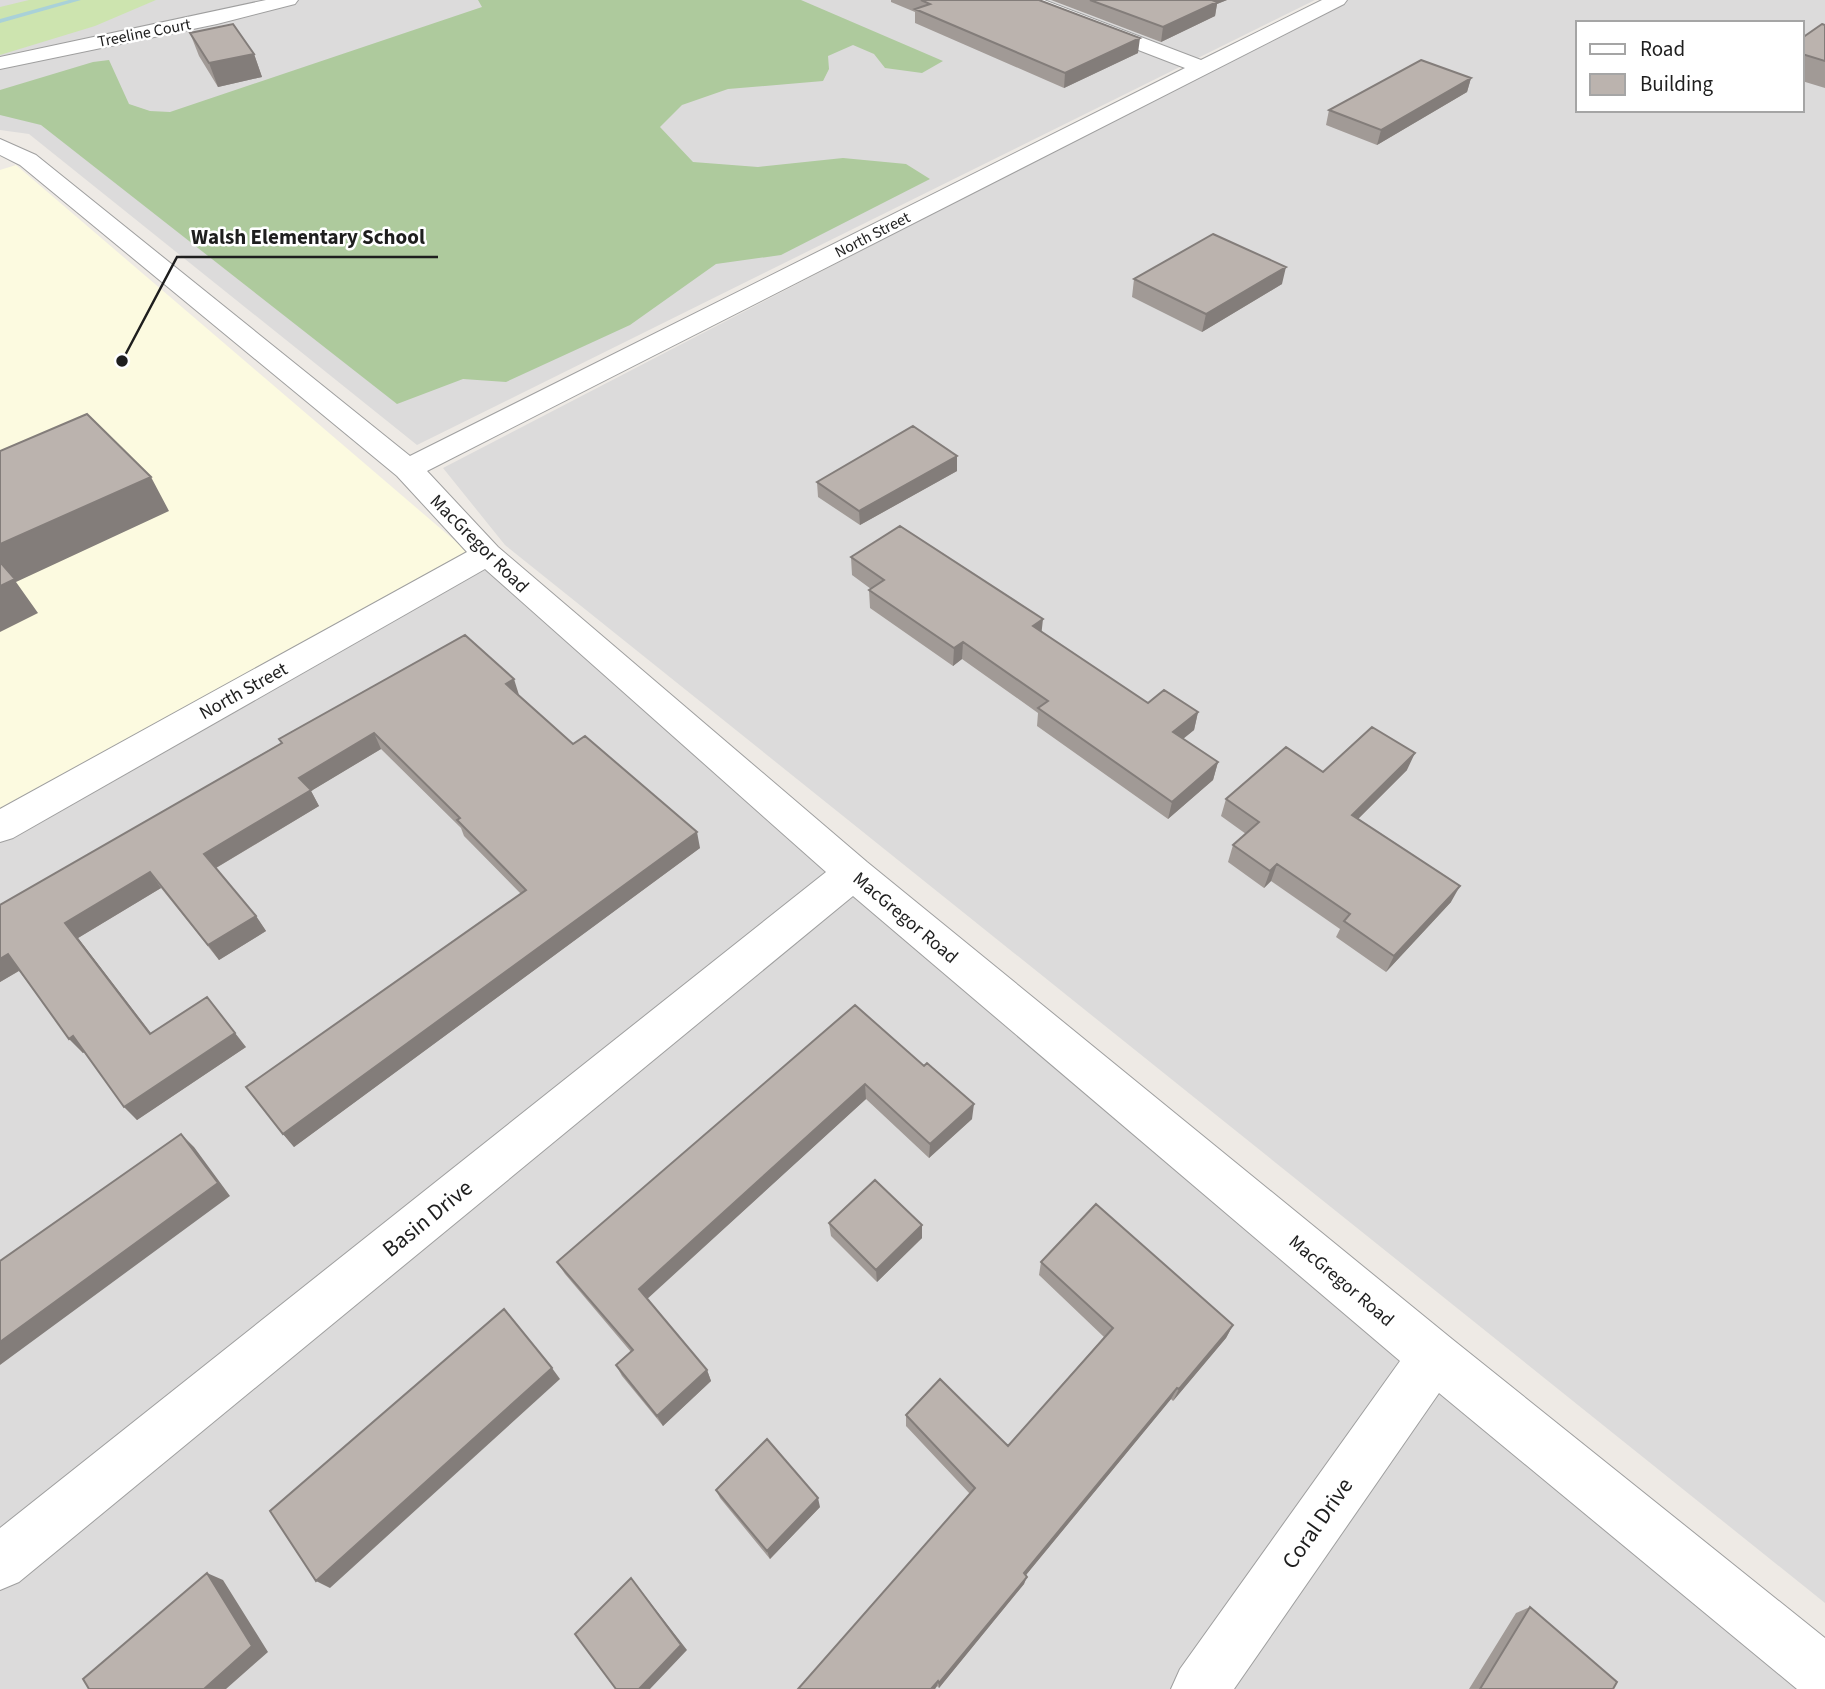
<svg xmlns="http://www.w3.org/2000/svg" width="1825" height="1689" font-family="'Source Sans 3',sans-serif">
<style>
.residential{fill:#dcdbdb;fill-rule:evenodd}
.education{fill:#fcfae0}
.grass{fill:#cde4af}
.forest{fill:#aeca9d}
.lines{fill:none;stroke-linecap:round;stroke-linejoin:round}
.stream{fill:#a9d1d8;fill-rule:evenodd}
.minor-casing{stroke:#9f9f9f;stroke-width:2}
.minor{fill:#fff;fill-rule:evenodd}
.wall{fill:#a19a96}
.shaded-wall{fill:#837d7a}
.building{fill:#bbb3ae;stroke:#837d7a;stroke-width:2}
.labels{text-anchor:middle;stroke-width:5;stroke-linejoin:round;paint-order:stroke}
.far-street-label{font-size:16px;fill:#1e1e1e;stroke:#fff}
.street-label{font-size:19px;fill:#1e1e1e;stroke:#fff}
.near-street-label{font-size:23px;fill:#1e1e1e;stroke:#fff}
.leader{fill:none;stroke:#1e1e1e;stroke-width:2.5}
.callout-dot{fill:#1e1e1e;stroke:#fff;stroke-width:2.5}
.callout-label{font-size:21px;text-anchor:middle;font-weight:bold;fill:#1e1e1e;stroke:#fff;stroke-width:5;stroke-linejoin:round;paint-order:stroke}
</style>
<rect width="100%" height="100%" fill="#eeeae5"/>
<!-- residential -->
<path class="residential" d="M0,0H1315L417,445L29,134L0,130Z
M1344,0H1825V1603L505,545L443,468ZM1578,23H1802V110H1578Z
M468,552L1811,1689H0V810Z"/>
<!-- education -->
<path class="education" d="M16,165L468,552L0,810V170Z"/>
<!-- grass -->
<path class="grass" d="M29,0H156L95,26L0,55V7Z"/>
<!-- forest -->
<path class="forest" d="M478,0H801L943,61L922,73L885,68L874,54L853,45L828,56L829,69L823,81L728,89L682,105L660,127L693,162L758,167L843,158L906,164L930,179L781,255L716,264L630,325L506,382L463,379L397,404L41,125L0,115V90L93,62L109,60L129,104L150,111L170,112L482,7Z"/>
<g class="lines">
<!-- stream -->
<path class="stream" d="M69,0H81L0,23V19Z"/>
<!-- minor casing -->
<g class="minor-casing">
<path id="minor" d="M266,0H298L295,4L217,24L0,69V57Z
M1016,0H1044L1201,60L1322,0H1347L1344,4L427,471L498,547L867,862L1452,1339L1825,1638V1689H1797L1439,1393L1234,1689H1171L1180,1669L1400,1361L853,896L19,1582L0,1590V1528L826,872L485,569L13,838L0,842V809L467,552L397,476L20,165L0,155V139L36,155L410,456L1185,68L1019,4Z"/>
</g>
<!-- minor -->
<use href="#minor" class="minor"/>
</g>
<!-- wall -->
<path class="wall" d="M891,0H1039L1138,53L1064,88L915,23V12L891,2Z
M1051,0H1227L1217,4L1215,16L1161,42Z
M1825,25V88L1802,81V38Z
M190,33L254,54L262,77L218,87L199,56Z
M1471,78L1467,92L1377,145L1326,125L1329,110Z
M1134,279L1282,284L1202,332L1132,297Z
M957,456V471L860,525L818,497L817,482Z
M851,557L1041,632L1148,703L1198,712L1194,730L1183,739L1218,762L1213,780L1168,819L1037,726L1038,713L962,659L953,666L870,608L869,590L871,589L852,575Z
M519,695L573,744L700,848L294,1147L283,1134L521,894L464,836L461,828L381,749L311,791L319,806L216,868L256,916L266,931L219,960L161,888L78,938L151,1033L246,1047L137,1120L84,1052L83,1053L19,971L0,982V905L281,743L279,739Z
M1407,770L1358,819L1451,902L1386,972L1336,937L1340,929L1271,881L1264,888L1228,862L1233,845L1246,834L1221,816L1226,799L1323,772Z
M855,1005L972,1119L929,1158L866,1099L647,1298L707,1370L711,1381L663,1426L622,1376L616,1365L631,1352L565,1274L557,1262Z
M829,1223L922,1225V1238L877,1282L831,1236Z
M1041,1262L1233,1325L1226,1338L1173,1401L1171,1399L1026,1575L1024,1584L939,1688L937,1686L935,1689L970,1494L906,1426V1415L1008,1446L1104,1337L1039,1275Z
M716,1490L820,1507L770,1559L720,1498Z
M1530,1607L1613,1689H1469L1516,1613Z"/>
<!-- shaded-wall -->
<path class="shaded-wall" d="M1203,0H1227L1217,4L1215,16L1161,42L1163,27Z
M1140,38L1138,53L1064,88L1065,73Z
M254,54L262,77L218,87L209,63Z
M1471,78L1467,92L1377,145L1381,130Z
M1286,267L1282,284L1202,332L1206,314Z
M957,456V471L860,525L859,511Z
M151,477L169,511L16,582L38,613L0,632V544Z
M1043,619L1041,637L1033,626Z
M963,642L962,659L953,666L954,648Z
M514,679L519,695L506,684Z
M1198,712L1194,730L1169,750L1173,732Z
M374,733L381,749L311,791L319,806L214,869L204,854L299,778Z
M1415,753L1407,770L1345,832L1352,815Z
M1218,762L1213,780L1168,819L1172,802Z
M697,832L700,848L294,1147L283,1134Z
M1277,864L1271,881L1264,888L1270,871Z
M150,872L161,888L78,938L162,1048L150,1034L65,923Z
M1460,886L1451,902L1386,972L1394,956Z
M256,916L266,931L219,960L208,945Z
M8,954L22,969L0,982V959Z
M207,997L246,1047L137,1120L124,1107Z
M73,1036L87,1050L83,1053L69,1039Z
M865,1084L866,1099L645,1301L639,1289Z
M974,1104L972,1119L929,1158L930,1144Z
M181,1134L194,1147L230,1196L0,1365V1342Z
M922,1225V1238L877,1282L876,1270Z
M1233,1325L1226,1338L1173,1401L1179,1389Z
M552,1368L560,1379L330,1588L316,1581Z
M707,1370L711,1381L663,1426L657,1416Z
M1177,1388L1171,1399L1021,1581L1024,1573Z
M818,1498L820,1507L770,1559L767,1551Z
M207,1573L223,1580L268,1652L226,1689H204Z
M1027,1577L1024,1584L939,1688V1683Z
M631,1578L687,1650L650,1689H639Z
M938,1681L937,1686L935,1689H931Z"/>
<!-- building -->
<path class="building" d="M921,0H1039L1140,38L1065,73L915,9L930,4Z
M1090,0H1212L1217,2L1163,27Z
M233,24L254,54L209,63L190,33Z
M1822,24L1825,25V61L1802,54V38Z
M1421,60L1471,78L1381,130L1329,110Z
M1213,234L1286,267L1206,314L1134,279Z
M87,414L151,477L0,544V451Z
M913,426L957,456L859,511L817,482Z
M900,526L1043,619L1033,626L1148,703L1164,690L1198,712L1173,732L1218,762L1172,802L1038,708L1048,701L963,642L954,648L869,590L884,580L851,557Z
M0,562L15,579L0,586Z
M465,635L514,679L506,684L573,744L585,736L697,832L283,1134L246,1087L526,890L457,820L460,818L374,733L299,778L311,790L204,854L256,916L208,945L150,872L65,923L150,1034L207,997L235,1033L124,1107L73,1036L69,1039L8,954L0,959V905L282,743L279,739Z
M1372,727L1415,753L1352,815L1460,886L1394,956L1344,921L1350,914L1277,864L1270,871L1233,845L1259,822L1226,799L1286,747L1323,772Z
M855,1005L924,1066L927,1063L974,1104L930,1144L865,1084L639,1289L707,1370L657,1416L616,1365L633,1350L557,1262Z
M181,1134L218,1183L0,1342V1261Z
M875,1180L922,1225L876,1270L829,1223Z
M1096,1204L1233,1325L1179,1389L1177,1388L1024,1573L1027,1577L939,1683L938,1681L931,1689H798L975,1488L906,1415L940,1379L1008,1446L1113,1328L1041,1262Z
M504,1309L552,1368L316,1581L270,1511Z
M767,1439L818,1498L767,1551L716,1490Z
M207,1573L252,1646L204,1689H89L83,1679Z
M631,1578L681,1645L639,1689H616L575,1634Z
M1530,1607L1617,1682L1613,1689H1480Z"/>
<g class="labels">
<!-- far-street labels -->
<g class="far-street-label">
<text transform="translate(144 32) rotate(-11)" y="6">Treeline Court</text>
<text transform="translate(872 234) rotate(-27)" y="6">North Street</text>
</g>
<!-- street labels -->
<g class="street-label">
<text transform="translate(480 543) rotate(45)" y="7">MacGregor Road</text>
<text transform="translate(243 690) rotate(-29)" y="7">North Street</text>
<text transform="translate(906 917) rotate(40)" y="7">MacGregor Road</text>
<text transform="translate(1342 1280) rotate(40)" y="7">MacGregor Road</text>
</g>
<!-- near-street labels -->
<g class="near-street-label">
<text transform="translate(427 1218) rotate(-39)" y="8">Basin Drive</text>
<text transform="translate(1317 1523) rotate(-55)" y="8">Coral Drive</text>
</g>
</g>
<!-- callouts -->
<path class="leader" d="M122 361L177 257H438"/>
<circle class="callout-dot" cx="122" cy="361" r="7"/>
<g class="callout-label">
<text x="308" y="244">Walsh Elementary School</text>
</g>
<!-- legend -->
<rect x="1576" y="21" width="228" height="91" fill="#ffffff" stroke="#a5a5a5" stroke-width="2"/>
<rect x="1590" y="44" width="35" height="10" fill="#ffffff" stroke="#a5a5a5" stroke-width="2"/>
<text x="1640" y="56" font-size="21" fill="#1e1e1e">Road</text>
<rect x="1590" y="74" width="35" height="21" fill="#bbb3ae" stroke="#a5a5a5" stroke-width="2"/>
<text x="1640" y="91" font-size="21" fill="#1e1e1e">Building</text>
</svg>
